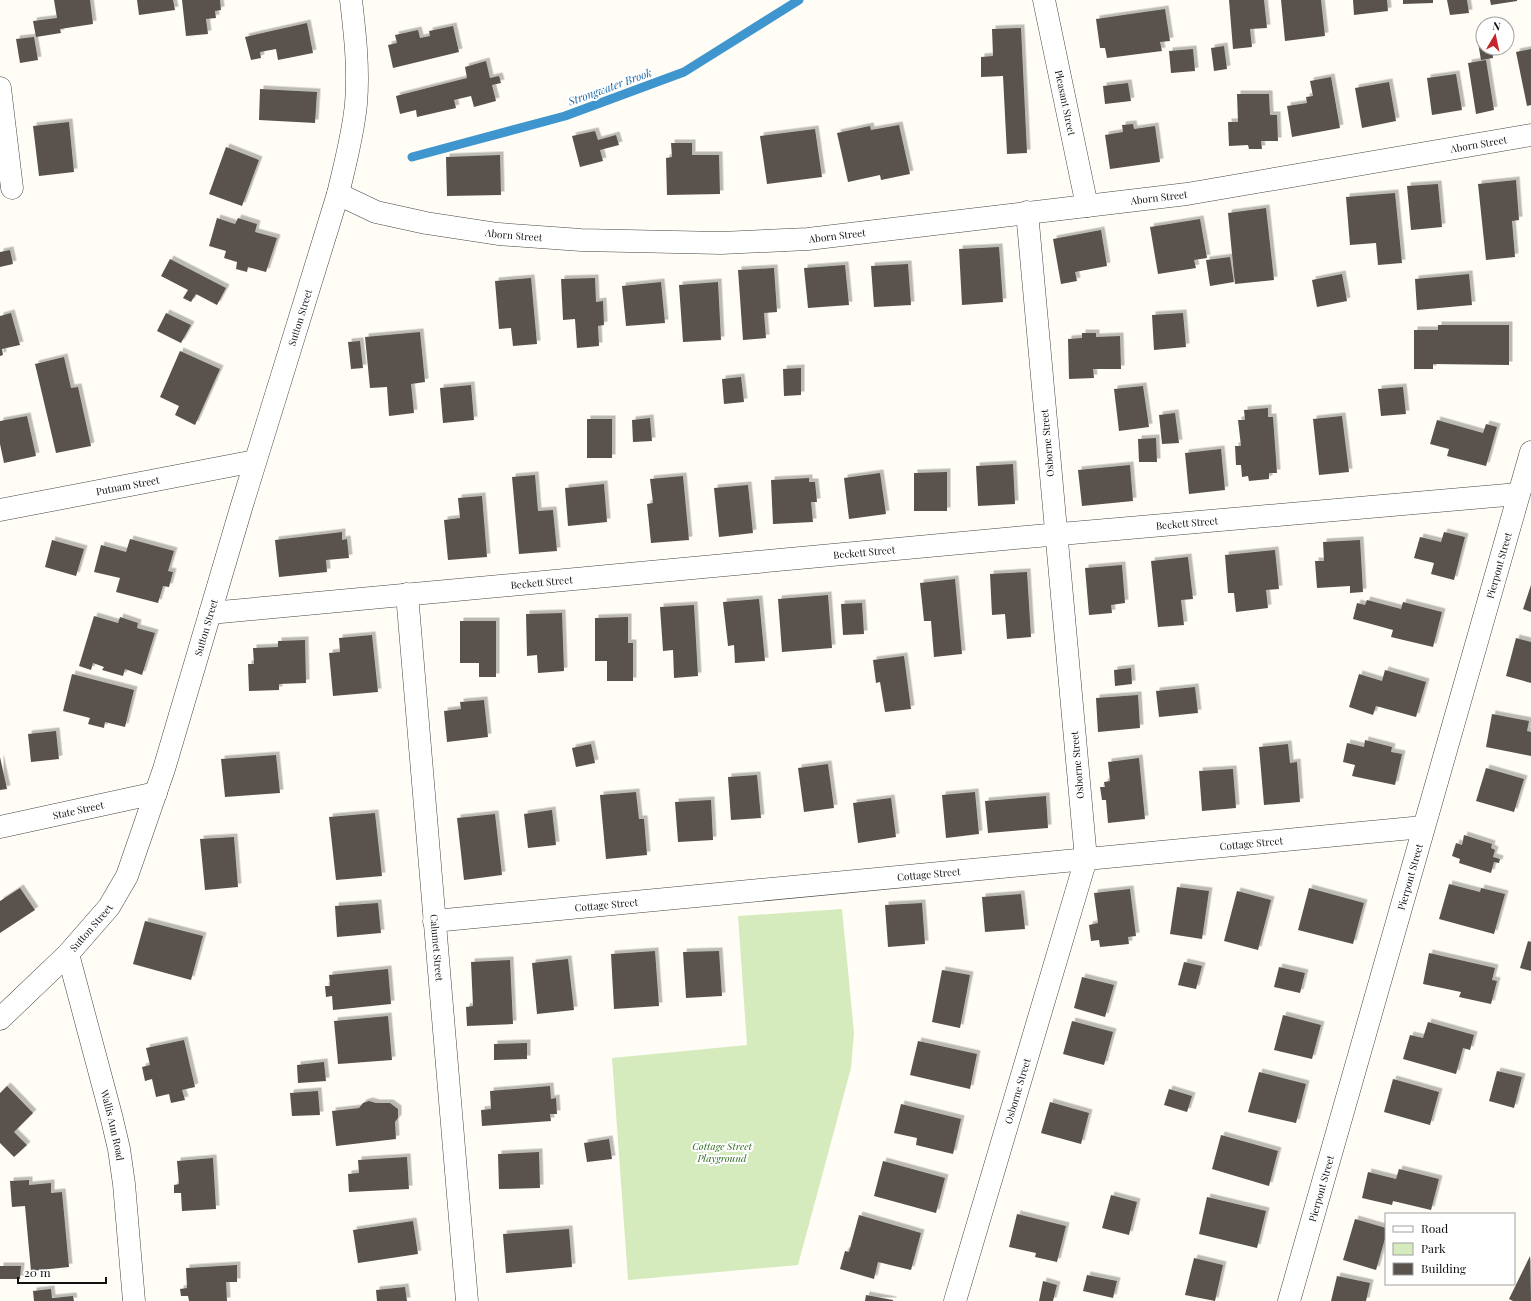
<svg xmlns="http://www.w3.org/2000/svg" width="1531" height="1301" font-family="'Playfair Display',serif">
<style>
.green{fill:#d5ebbd}
.lines{fill:none;stroke-linecap:round;stroke-linejoin:round}
.stream{stroke:#3f96cf;stroke-width:9}
.building{fill:#5a524d;filter:url(#shadow)}
.minor-casing{stroke:#444;stroke-width:23}
.tertiary-casing{stroke:#444;stroke-width:23}
.minor{stroke:#fff;stroke-width:22}
.tertiary{stroke:#fff;stroke-width:22}
.labels{text-anchor:middle;stroke-width:4;stroke-linejoin:round;paint-order:stroke}
.street-label{font-size:10px;fill:#111;stroke:#fff}
.park-label{font-size:10px;font-style:italic;fill:#2f6b1f;stroke:#fff}
.water-label{font-size:11px;font-style:italic;fill:#1768a6;stroke:#fff}
</style>
<defs>
<filter id="shadow"><feDropShadow dx="3.5" dy="-3.5" stdDeviation="0" flood-color="#0004"/></filter>
</defs>
<rect width="100%" height="100%" fill="#fffdf5"/>
<!-- green -->
<path class="green" d="M842,909L854,1033L851,1068L798,1265L628,1280L612,1058L747,1045L738,916Z"/>
<g class="lines">
<!-- stream -->
<path class="stream" d="M412,157L565,116L684,72L799,0"/>
</g>
<!-- building -->
<path class="building" d="M54,0H90L93,24L60,29L61,33L36,37L33,21L57,18Z
M137,0H173L175,10L139,15Z
M182,0H220L221,10L215,11L216,18L206,19L208,34L186,36Z
M1229,0H1264L1267,28L1250,29L1252,47L1233,49Z
M1281,0H1321L1325,36L1285,41Z
M1353,0H1387L1388,11L1354,15Z
M1403,0H1433V3L1403,4Z
M1447,0H1467L1469,13L1450,15Z
M1490,0H1517V1L1491,5Z
M1165,9L1170,41L1160,42L1162,51L1107,58L1105,48H1100L1096,19Z
M307,23L313,53L278,60L276,49L260,52L261,58L251,60L245,37Z
M453,26L459,52L393,68L388,45L397,43L395,35L418,30L420,38L430,36L429,31Z
M1021,28L1027,153L1007,154L1003,76L981,77V57L993,56L992,29Z
M1483,36V48H1492L1493,58L1481,60L1477,37Z
M34,37L38,60L20,63L16,39Z
M1224,46L1227,69L1214,71L1211,48Z
M1193,49L1195,71L1171,73L1169,51Z
M1531,49V105L1527,106L1516,52Z
M1486,60L1494,110L1476,114L1468,63Z
M486,61L490,78L499,76L501,83L492,85L496,101L474,107L471,96L454,100L456,108L417,117L416,110L400,114L396,96L467,78L465,67Z
M1456,74L1462,110L1432,115L1427,78Z
M1331,77L1340,128L1292,137L1287,106L1307,103L1306,97L1313,96L1310,81Z
M1389,82L1396,121L1362,128L1355,88Z
M1128,83L1131,101L1105,104L1103,86Z
M260,89L317,92L315,123L259,120Z
M1237,94H1269L1270,115H1277L1278,141H1261L1262,149H1249L1248,145L1229,146L1228,122H1238Z
M69,122L74,172L39,176L33,126Z
M1133,124L1134,129L1155,126L1160,162L1110,169L1105,135L1123,132L1122,125Z
M899,125L910,174L881,180L880,175L848,182L837,133L870,126L871,130Z
M815,129L822,177L767,184L760,136Z
M595,131L598,140L616,135L619,145L600,150L603,161L580,167L572,136Z
M671,143H692V155H719L720,194L667,195L666,158L672,157Z
M226,147L259,160L242,206L209,194Z
M500,155L501,195L447,196L446,157Z
M1516,180L1519,220L1512,221L1515,257L1486,260L1478,184Z
M1438,184L1442,227L1411,230L1407,186Z
M1395,193L1402,263L1378,265L1376,243L1350,245L1346,197Z
M1266,208L1274,280L1235,284L1228,213Z
M217,218L235,224L238,218L257,224L255,232L277,238L266,272L248,267L247,272L236,269L237,262L224,258L226,251L209,246Z
M1200,219L1207,258L1194,260L1196,268L1158,274L1150,227Z
M1101,230L1107,266L1075,272L1077,281L1061,284L1053,239Z
M999,247L1003,302L962,305L959,249Z
M10,250L13,264L0,267V252Z
M1230,257L1234,282L1210,286L1206,260Z
M170,259L226,288L217,305L196,294L191,302L183,298L188,290L161,276Z
M908,264L911,305L874,307L871,266Z
M845,265L849,305L808,308L804,268Z
M774,268L777,312L764,313L766,338L743,340L738,270Z
M1342,274L1347,301L1317,307L1312,280Z
M1469,274L1472,305L1417,310L1415,279Z
M531,278L537,344L513,346L511,328L499,329L495,281Z
M595,278L596,302L603,301L604,325L598,326L599,346L577,348L575,319L563,320L561,279Z
M661,282L665,323L626,326L622,286Z
M718,282L721,340L683,342L679,285Z
M11,313L20,345L2,349L3,355L0,356V316Z
M166,313L191,325L181,343L157,331Z
M1183,313L1186,347L1154,350L1152,315Z
M1438,325H1509V365L1433,364V369H1414V330H1438Z
M420,332L425,382L411,384L414,413L389,416L387,387L370,388L365,337Z
M1082,333H1096V337L1120,336L1121,369H1093L1094,378L1069,379L1068,339L1082,338Z
M360,341L363,368L351,369L348,342Z
M180,351L220,369L195,425L175,415L179,406L160,397Z
M64,357L71,388L78,387L91,446L56,453L35,364Z
M801,368V395L784,396L783,369Z
M741,377L744,402L724,404L722,379Z
M471,385L474,420L443,423L440,388Z
M1143,386L1149,427L1119,431L1114,389Z
M1403,387L1406,414L1381,416L1378,389Z
M1268,408V417H1273L1277,473H1269V479L1249,481L1248,476L1242,477L1241,465H1236L1235,446H1241L1238,420H1245L1244,410Z
M1175,413L1179,443L1162,444L1159,415Z
M27,416L36,456L4,463L0,444V421Z
M1342,416L1349,472L1319,475L1313,419Z
M650,418L652,441L633,442L632,420Z
M587,419H612V458H587Z
M1437,420L1483,433L1486,424L1497,427L1486,466L1447,456L1449,449L1430,444Z
M1156,438L1157,462H1139L1138,439Z
M1221,449L1225,490L1189,494L1185,453Z
M1013,464L1015,504L978,506L976,466Z
M1130,465L1133,501L1082,506L1078,470Z
M947,472V511H914V473Z
M880,473L886,514L849,519L844,478Z
M535,475L538,511L553,510L557,551L519,554L512,477Z
M683,476L689,540L651,543L647,504L653,503L650,479Z
M809,478V482H815L817,502H811L813,522L773,524L771,480Z
M604,484L607,522L568,526L565,488Z
M748,485L753,533L719,537L714,488Z
M482,496L487,557L448,560L444,520L460,518L458,498Z
M342,532V540L347,539L349,558L326,560L327,572L279,577L275,540Z
M1444,532L1465,537L1454,580L1431,574L1434,563L1414,558L1420,537L1441,542Z
M130,539L174,551L168,571L173,572L169,587L163,586L158,603L116,592L120,578L94,572L101,545L126,552Z
M52,540L84,549L76,576L45,567Z
M1360,540L1363,592L1350,593V586L1317,588L1315,561H1324L1323,542Z
M1275,550L1279,589L1266,590L1268,608L1236,612L1234,593H1228L1225,555Z
M1188,557L1193,599L1181,600L1184,625L1158,627L1151,561Z
M1122,565L1125,603L1111,605L1112,613L1089,615L1085,568Z
M1027,572L1031,637L1007,639L1005,614L992,615L990,574Z
M955,579L962,654L934,657L931,621H924L920,583Z
M1531,585V612L1523,609Z
M828,595L832,648L782,652L778,599Z
M759,599L765,661L735,663L734,645L728,646L723,602Z
M1367,600L1401,609L1403,602L1442,612L1433,647L1391,637L1393,630L1353,619L1357,603L1365,605Z
M862,603L864,634L843,635L841,604Z
M694,605L698,676L674,678L673,650L663,651L660,607Z
M562,613L564,671L538,673L537,655L527,656L526,614Z
M94,616L118,623L120,617L138,623L137,628L155,633L142,675L125,669L123,676L102,670L104,667L93,663L91,670L79,666Z
M628,617V643H633V681H607V661H595V618Z
M460,621H496V677H479V663H460Z
M372,635L378,692L333,696L329,653L340,652L339,638Z
M1516,638L1531,642V683L1506,676Z
M305,640L306,683L279,684V690L249,691L248,664H254L253,648L278,647V641Z
M904,656L911,709L885,712L880,682L876,683L873,660Z
M1131,668L1132,684L1115,686L1114,670Z
M1385,670L1426,682L1416,717L1376,706L1373,715L1349,707L1359,674L1382,681Z
M72,674L134,690L125,727L105,722L104,728L88,724L90,718L63,711Z
M1195,687L1198,713L1159,717L1156,691Z
M1138,695L1140,728L1098,732L1096,698Z
M484,700L488,737L447,742L444,711L461,709L460,702Z
M1492,714L1529,721L1527,731L1531,732V756L1486,747Z
M56,731L59,759L31,762L28,734Z
M1365,740L1392,747L1391,752L1402,754L1395,785L1352,776L1355,765L1343,762L1347,743L1364,747Z
M591,744L595,763L576,767L572,748Z
M1288,744L1290,763L1297,762L1300,802L1264,805L1259,747Z
M276,755L280,793L225,797L221,759Z
M0,757L7,789L0,790Z
M1139,758L1145,819L1108,823L1106,800H1102L1100,787H1105L1104,782L1110,781L1108,762Z
M828,764L834,808L804,812L798,768Z
M1486,768L1524,779L1514,812L1476,801Z
M1233,769L1236,808L1202,811L1199,771Z
M757,775L761,818L731,820L728,777Z
M636,792L639,819H644L647,855L606,859L600,795Z
M975,792L979,834L946,838L942,795Z
M1046,796L1048,828L988,833L985,801Z
M891,798L896,837L858,843L853,803Z
M711,800L713,840L678,842L675,802Z
M552,810L556,845L528,848L524,814Z
M375,813L382,876L336,880L329,817Z
M495,814L502,875L464,880L457,818Z
M1464,835L1492,844L1491,848L1495,850L1493,857L1500,859L1499,863L1494,862L1491,873L1459,863L1460,859L1452,856L1456,843L1462,845Z
M234,837L238,887L205,890L200,839Z
M1449,884L1480,892L1481,888L1505,894L1494,934L1439,919Z
M1177,887L1209,891L1202,939L1170,934Z
M20,888L35,910L0,933V901Z
M1309,888L1364,903L1353,944L1298,930Z
M1130,889L1136,936L1128,937L1129,944L1100,947L1099,940L1091,941L1089,925L1098,923L1094,893Z
M1237,891L1271,900L1258,950L1224,941Z
M1021,894L1025,929L985,932L982,897Z
M378,903L381,933L337,937L335,906Z
M922,903L925,944L888,947L885,905Z
M145,921L203,936L191,980L133,964Z
M1528,941L1531,942V971L1520,968Z
M655,951L659,1006L614,1009L611,954Z
M719,951L722,996L686,998L683,952Z
M1429,953L1495,968L1492,980L1497,981L1491,1004L1459,997L1461,992L1423,984Z
M568,959L574,1010L537,1014L532,963Z
M510,960L513,1024L467,1026L466,1007L473,1006L471,962Z
M1184,962L1202,966L1196,989L1178,985Z
M1279,967L1305,973L1300,993L1274,987Z
M388,969L391,1004L333,1010L332,996L326,997L325,986H330L329,975Z
M942,970L970,975L960,1028L932,1022Z
M1082,977L1114,985L1105,1017L1074,1008Z
M1283,1015L1321,1025L1312,1059L1274,1050Z
M388,1016L392,1060L338,1064L334,1021Z
M1072,1021L1113,1032L1104,1065L1063,1054Z
M1428,1022L1474,1035L1470,1050L1463,1048L1456,1074L1403,1059L1410,1035L1423,1038Z
M184,1040L195,1087L182,1090L185,1100L171,1103L169,1094L156,1097L152,1079L145,1081L142,1067L150,1065L146,1048Z
M918,1041L977,1054L970,1089L910,1075Z
M527,1043V1059L494,1060V1044Z
M324,1062L326,1081L298,1083L297,1065Z
M1497,1071L1522,1077L1514,1108L1489,1101Z
M1259,1072L1306,1084L1296,1123L1248,1112Z
M1393,1079L1439,1092L1430,1125L1384,1112Z
M7,1086L33,1113L14,1132L27,1145L14,1157L0,1143V1093Z
M550,1086L551,1099L556,1098L557,1114H550L551,1121L482,1126L481,1110L491,1109L490,1091Z
M1169,1089L1192,1096L1187,1112L1164,1105Z
M318,1091L320,1115L292,1116L290,1093Z
M369,1101L376,1103H390L398,1109V1118L395,1122L396,1139L336,1146L332,1111L359,1108L363,1103Z
M1050,1102L1089,1113L1081,1144L1041,1133Z
M901,1104L961,1119L953,1154L916,1145L917,1138L894,1133Z
M1221,1135L1278,1151L1269,1186L1212,1169Z
M609,1139L612,1159L587,1162L584,1143Z
M539,1152L540,1188L499,1189L498,1154Z
M407,1157L409,1189L349,1192L348,1174L359,1173L358,1160Z
M213,1158L216,1209L182,1211L181,1193H174V1185L179,1184L177,1161Z
M883,1161L945,1178L936,1213L874,1196Z
M1399,1169L1439,1179L1431,1210L1393,1201L1392,1205L1362,1198L1368,1172L1396,1179Z
M29,1180V1185L51,1183V1193L62,1192L69,1267L31,1271L25,1206L12,1207L10,1181Z
M1111,1195L1137,1202L1129,1235L1102,1228Z
M1207,1197L1266,1211L1257,1248L1199,1234Z
M1017,1214L1066,1226L1057,1262L1035,1257L1036,1253L1009,1247Z
M859,1215L921,1233L911,1270L878,1262L874,1279L840,1269L845,1251L849,1252Z
M1355,1219L1386,1228V1235L1376,1270L1343,1260Z
M413,1221L418,1254L358,1263L353,1230Z
M569,1229L572,1267L506,1273L503,1234Z
M1530,1256L1531,1301H1513L1509,1299Z
M1194,1258L1223,1265L1215,1301L1185,1295Z
M237,1265V1282H226L227,1301H189L188,1296H181L180,1289L187,1288L186,1268Z
M0,1266H21L20,1279H0Z
M1087,1275L1117,1281L1113,1298L1083,1291Z
M1337,1276L1370,1283L1366,1301H1331Z
M1043,1281L1057,1285L1053,1301H1039Z
M405,1287L407,1301H377L376,1290Z
M51,1289L52,1298L73,1296L74,1301H34L33,1291Z
M866,1295L893,1300V1301H865Z"/>
<g class="lines">
<!-- minor casing -->
<g class="minor-casing">
<g id="minor">
<path id="s1" d="M1044,0L1087,206"/>
<path d="M0,88L12,188"/>
<path id="s2" d="M0,510L255,461"/>
<path id="s3" d="M407,594L467,1301"/>
<path id="s4" d="M210,613L1015,538L1518,494"/>
<path id="s5" d="M0,827L156,793"/>
<path id="s6" d="M434,921L1423,827"/>
<path id="s7" d="M68,954L111,1115L119,1149L124,1184L134,1301"/>
<path id="s8" d="M955,1301L1086,859L1027,212"/>
<path id="s9" d="M1289,1301L1531,452"/>
</g>
</g>
<!-- tertiary casing -->
<g class="tertiary-casing">
<g id="tertiary">
<path id="s10" d="M351,0C355,34 359,69 356,104C353,135 345,164 338,194L376,212L426,223L498,234L581,240L721,243L808,239L1187,194L1531,135"/>
<path id="s11" d="M0,1019L68,954L109,907L127,876L164,769L242,505L338,194"/>
</g>
</g>
<!-- minor -->
<use href="#minor" class="minor"/>
<!-- tertiary -->
<use href="#tertiary" class="tertiary"/>
</g>
<g class="labels">
<!-- street labels -->
<g class="street-label">
<text dy="4" stroke="none"><textPath href="#s1" startOffset="105">Pleasant Street</textPath></text>
<text dy="4" stroke="none"><textPath href="#s10" startOffset="1350">Aborn Street</textPath></text>
<text dy="4" stroke="none"><textPath href="#s10" startOffset="1026">Aborn Street</textPath></text>
<text dy="4" stroke="none"><textPath href="#s10" startOffset="378">Aborn Street</textPath></text>
<text dy="4" stroke="none"><textPath href="#s10" startOffset="702">Aborn Street</textPath></text>
<text dy="4" stroke="none"><textPath href="#s11" startOffset="777">Sutton Street</textPath></text>
<text transform="translate(1047 443) rotate(-95)" y="4">Osborne Street</text>
<text dy="4" stroke="none"><textPath href="#s2" startOffset="130">Putnam Street</textPath></text>
<text dy="4" stroke="none"><textPath href="#s4" startOffset="981">Beckett Street</textPath></text>
<text dy="4" stroke="none"><textPath href="#s4" startOffset="657">Beckett Street</textPath></text>
<text dy="4" stroke="none"><textPath href="#s9" startOffset="765">Pierpont Street</textPath></text>
<text dy="4" stroke="none"><textPath href="#s4" startOffset="333">Beckett Street</textPath></text>
<text dy="4" stroke="none"><textPath href="#s11" startOffset="453">Sutton Street</textPath></text>
<text transform="translate(1077 765) rotate(-95)" y="4">Osborne Street</text>
<text dy="4" stroke="none"><textPath href="#s5" startOffset="80">State Street</textPath></text>
<text dy="4" stroke="none"><textPath href="#s6" startOffset="821">Cottage Street</textPath></text>
<text dy="4" stroke="none"><textPath href="#s6" startOffset="497">Cottage Street</textPath></text>
<text dy="4" stroke="none"><textPath href="#s9" startOffset="441">Pierpont Street</textPath></text>
<text dy="4" stroke="none"><textPath href="#s6" startOffset="173">Cottage Street</textPath></text>
<text dy="4" stroke="none"><textPath href="#s11" startOffset="129">Sutton Street</textPath></text>
<text dy="4" stroke="none"><textPath href="#s3" startOffset="355">Calumet Street</textPath></text>
<text dy="4" stroke="none"><textPath href="#s8" startOffset="219">Osborne Street</textPath></text>
<text dy="4" stroke="none"><textPath href="#s7" startOffset="177">Wallis Ann Road</textPath></text>
<text dy="4" stroke="none"><textPath href="#s9" startOffset="117">Pierpont Street</textPath></text>
</g>
<!-- park labels -->
<g class="park-label">
<text x="722" y="1150">Cottage Street<tspan x="722" dy="12">Playground</tspan></text>
</g>
<!-- water labels -->
<g class="water-label">
<text transform="translate(610 87) rotate(-20)" y="4">Strongwater Brook</text>
</g>
</g>
<!-- legend -->
<rect x="1385" y="1213" width="130" height="72" fill="#ffffff" stroke="#a0a0a0"/>
<rect x="1393" y="1226" width="20" height="6" fill="#ffffff" stroke="#a0a0a0"/>
<text x="1421" y="1233" font-size="12" fill="#111111">Road</text>
<rect x="1393" y="1243" width="20" height="12" fill="#d5ebbd" stroke="#a0a0a0"/>
<text x="1421" y="1253" font-size="12" fill="#111111">Park</text>
<rect x="1393" y="1263" width="20" height="12" fill="#5a524d" stroke="#a0a0a0"/>
<text x="1421" y="1273" font-size="12" fill="#111111">Building</text>
<!-- north arrow -->
<g transform="translate(1495 36) rotate(9)"><circle r="19" fill="#ffffff" stroke="#a0a0a0"/>
<path d="M0-3L7 15L0 10L-7 15Z" fill="#c4262e"/>
<text y="-6" font-size="11" font-weight="bold" text-anchor="middle" fill="#111111">N</text>
</g>
<!-- scale -->
<path d="M18 1277v6h88v-6" fill="none" stroke="#111111" stroke-width="2"/>
<text x="24" y="1277" font-size="12" fill="#111111" stroke="#ffffff" stroke-width="3" paint-order="stroke">20 m</text>
</svg>
